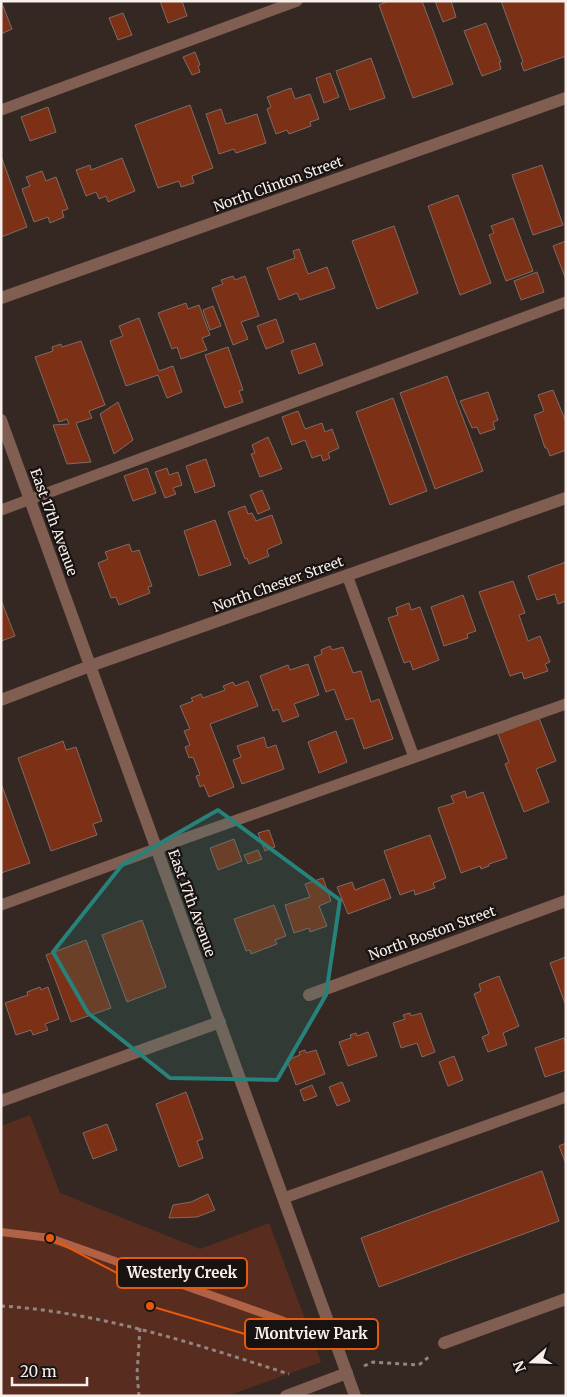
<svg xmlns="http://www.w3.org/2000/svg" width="567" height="1397" font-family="Merriweather,serif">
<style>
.green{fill:#582d1f}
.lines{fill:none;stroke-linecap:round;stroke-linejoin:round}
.stream{stroke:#b16146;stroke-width:8}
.building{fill:#7c3015;stroke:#7c6c67}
.path{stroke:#908581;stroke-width:3;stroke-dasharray:4 4;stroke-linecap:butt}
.service{stroke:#815e52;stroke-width:11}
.minor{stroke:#815e52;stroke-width:12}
.tertiary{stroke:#815e52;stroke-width:12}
.marked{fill:#26827b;fill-opacity:0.2;stroke:#26827b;stroke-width:4;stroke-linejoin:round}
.labels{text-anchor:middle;stroke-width:4.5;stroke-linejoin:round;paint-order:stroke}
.street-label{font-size:14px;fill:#f8efec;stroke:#181210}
.leader{fill:none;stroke:#e8590c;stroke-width:2}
.callout-dot{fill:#e8590c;stroke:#181210;stroke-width:2}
.callout{fill:#181210;stroke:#e8590c;stroke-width:2}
.callout-label{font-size:15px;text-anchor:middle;font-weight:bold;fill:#f8efec}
</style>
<rect width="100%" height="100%" fill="#352823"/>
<!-- green -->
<path class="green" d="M30,1115L60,1193L200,1249L269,1223L321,1362L227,1396H1V1126Z"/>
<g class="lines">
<!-- stream -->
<path class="stream" d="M1,1232L50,1238L284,1321"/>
</g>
<!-- building -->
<path class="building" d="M1,1L12,29L1,34Z
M160,1H182L187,16L168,23Z
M389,1H422L453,84L413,98L379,5Z
M435,1H451L456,17L443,22Z
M501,1H566V56L524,71L521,63L523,62Z
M123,13L132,35L118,40L109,18Z
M486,23L501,62H499L501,69L482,76L464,31Z
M195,52L200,65L198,66L200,72L192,75L183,57Z
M371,58L385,98L350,110L336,71Z
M330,73L339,97L324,103L316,78Z
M291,88L295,99L310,94L319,119L310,122L311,126L289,134L287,130L276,134L267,109L271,107L267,97Z
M190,105L213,168L192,176L194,183L181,187L179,181L158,188L135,125Z
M48,107L56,132L30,141L21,117Z
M221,109L226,124L257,114L266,143L236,153L234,149L219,154L206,114Z
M1,156L27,227L1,237Z
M122,158L135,191L108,202L106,196L99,199L96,192L86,196L76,170L90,165L91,170Z
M542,165L563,225L533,235L512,175Z
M42,171L46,181L56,177L68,209L62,211L64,217L50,223L48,217L34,222L22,189L30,186L26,177Z
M458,195L491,283L460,295L428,206Z
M513,218L533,271L506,281L489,235L494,233L491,226Z
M394,226L418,293L377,309L352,241Z
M566,241V276L565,277L553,246Z
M299,249L308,274L327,267L335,288L300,300L297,293L279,300L267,268L295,258L293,251Z
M537,272L544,292L521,300L514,281Z
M233,276L235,280L245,276L259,316L241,322L248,339L233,345L212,288L223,284L221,280Z
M186,303L188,309L199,305L210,335L202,338L207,350L181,359L177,347L172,349L158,313Z
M213,306L221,326L210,330L203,310Z
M139,318L159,371L173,366L182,392L167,398L158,375L126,386L110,341L123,336L119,326Z
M276,319L284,342L266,349L257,326Z
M81,341L105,405L89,411L92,418L76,423L91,462L67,464L53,425L69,424L67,419L59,422L35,357L53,351L52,347L61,344L62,347Z
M315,343L323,365L299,374L291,351Z
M228,347L243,390L239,391L243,402L225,408L205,355Z
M447,376L483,471L435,489L400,393Z
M553,390L566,422V450L550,456L547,448H545L534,415L544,411L538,395Z
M488,392L498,420L493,422L495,429L480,434L477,427L472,428L460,401Z
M393,398L427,491L390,505L356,412Z
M118,402L133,440L114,454L100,414Z
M298,411L305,429L322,423L325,432L332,429L339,448L328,453L330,458L323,461L321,455L312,458L305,440L292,445L282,417Z
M268,437L282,469L260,477L251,454L255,453L252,445Z
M206,459L215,486L195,493L186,466Z
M147,468L156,493L133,501L124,476Z
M167,468L169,475L178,472L182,485L173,488L176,494L165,498L155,472Z
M262,490L270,509L258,514L250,495Z
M245,506L248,514L252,513L256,521L272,515L282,543L268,549L267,551L269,556L249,564L247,558L245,559L228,512Z
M215,520L231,565L199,576L184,531Z
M129,544L132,552L139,550L152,586L148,587L150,593L119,605L116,597L111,598L98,563L108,559L105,552Z
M566,562V601L558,604L555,594L537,600L528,576Z
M513,581L525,613L519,615L528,641L540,636L550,662L545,664L548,671L524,679L522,672L510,676L479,592Z
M463,595L476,631L467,634L468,638L444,646L431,607Z
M1,600L15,636L1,641Z
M409,603L411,610L420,607L439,660L413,670L410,661L404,663L388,618L398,615L396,608Z
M330,646L332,650L343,647L353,673L361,671L371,702L379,699L393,739L364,749L353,718L346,720L334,689L326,692L314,657L322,654L321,650Z
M308,664L319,695L294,704L299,716L283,722L278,709L273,711L260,676L288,665L290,670Z
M248,681L258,706L210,724L234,787L209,797L204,785L200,787L196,776L200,775L193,757L189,758L185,747L190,745L184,731L190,729L180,706L193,701L191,698L201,694L203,698L225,690L223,686L233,682L235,686Z
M539,718L556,761L536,769L549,802L524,812L505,764L509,762L498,734Z
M336,731L347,762L319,773L308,742Z
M264,737L267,748L276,745L284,769L242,784L233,760L241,757L237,746Z
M63,741L66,750L76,747L102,821L93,824L97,835L51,851L18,758Z
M1,783L30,863L1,873Z
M465,791L467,798L483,792L507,858L489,864V866L481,869L480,866L461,873L438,808L454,803L451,796Z
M269,830L275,847L265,851L258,833Z
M430,835L446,878L433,883L435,888L415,895L414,890L400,895L384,851Z
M234,839L242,861L218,870L210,848Z
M258,850L262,859L248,864L244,855Z
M323,878L331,901L319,906L327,926L310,932L309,928L294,933L285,905L310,897L305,884Z
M384,879L391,898L348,914L337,887L352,882L355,890Z
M274,905L286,936L275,940L277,944L251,954L250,950L246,951L234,919Z
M142,920L166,987L127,1002L102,935Z
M86,940L111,1008L71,1022L46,955Z
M566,957V1006L550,963Z
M499,976L519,1026L503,1033L507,1045L488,1052L482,1037L489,1034L474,994L481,991L479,984Z
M40,987L41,990L48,987L59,1019L45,1024L48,1030L33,1035L31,1030L16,1035L5,1003L28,995L27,992Z
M410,1013L411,1016L421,1013L435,1052L422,1057L417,1043L401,1048L393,1023L405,1019L403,1015Z
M368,1032L377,1056L348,1066L339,1042L351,1038L350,1035L356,1033L357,1036Z
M564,1038L566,1044V1070L545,1077L535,1048Z
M305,1050L306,1053L316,1050L325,1074L296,1085L287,1060L300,1055L299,1052Z
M454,1056L463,1080L448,1086L439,1062Z
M342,1082L350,1101L337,1106L329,1087Z
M312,1085L317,1096L304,1101L300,1090Z
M186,1092L203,1139L197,1141L203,1158L179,1167L156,1104Z
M107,1124L117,1150L93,1159L83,1133Z
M566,1143V1164L559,1146Z
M542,1171L559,1221L379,1287L361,1238Z
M208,1194L215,1210L197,1217L169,1218L173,1205L191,1202Z"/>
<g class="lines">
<!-- path -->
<path class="path" d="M1,1306C100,1312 195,1344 289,1374
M364,1366L373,1362L419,1365L431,1355
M139,1396L137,1374L140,1328"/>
<!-- service -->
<path class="service" d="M1,110L297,1
M1,510L566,302
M347,575L414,757
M1,905L183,839L566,704
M284,1198L566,1097"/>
<!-- minor -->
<path class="minor" d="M1,298L566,98
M1,700L90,666L566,498
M309,995L566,901
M1,1101L220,1022
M444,1343L566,1299
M286,1396L347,1373"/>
<!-- tertiary -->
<path class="tertiary" d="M1,420L355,1396"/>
</g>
<!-- marked area -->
<path class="marked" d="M218,810L340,900L326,995L277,1080L170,1078L88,1013L53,952L122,865Z"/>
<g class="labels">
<!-- street labels -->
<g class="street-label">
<text transform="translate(278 184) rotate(-20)" y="5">North Clinton Street</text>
<text transform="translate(54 522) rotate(70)" y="5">East 17th Avenue</text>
<text transform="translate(278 584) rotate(-20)" y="5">North Chester Street</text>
<text transform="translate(192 903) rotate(70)" y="5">East 17th Avenue</text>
<text transform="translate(432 933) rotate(-20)" y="5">North Boston Street</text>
</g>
</g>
<!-- callouts -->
<path class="leader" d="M50 1238L117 1273M150 1306L245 1334"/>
<g class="callout-dot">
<circle cx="50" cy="1238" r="5"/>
<circle cx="150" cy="1306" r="5"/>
</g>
<g class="callout">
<rect x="117" y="1258" width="130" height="30" rx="5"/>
<rect x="245" y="1319" width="133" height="30" rx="5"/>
</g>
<g class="callout-label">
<text x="182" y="1278">Westerly Creek</text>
<text x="311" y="1339">Montview Park</text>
</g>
<!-- border -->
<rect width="567" height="1397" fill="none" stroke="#f8efec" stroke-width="5"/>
<!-- north arrow -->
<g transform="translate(532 1362) rotate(250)" stroke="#181210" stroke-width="4" paint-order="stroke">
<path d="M0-4L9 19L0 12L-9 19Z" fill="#f8efec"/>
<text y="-8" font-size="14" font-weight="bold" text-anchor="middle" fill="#f8efec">N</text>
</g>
<!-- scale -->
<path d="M12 1377v8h75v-8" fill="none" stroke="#f8efec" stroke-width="2.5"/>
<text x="20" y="1377" font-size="15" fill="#f8efec" stroke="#181210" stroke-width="4" paint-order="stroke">20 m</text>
</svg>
